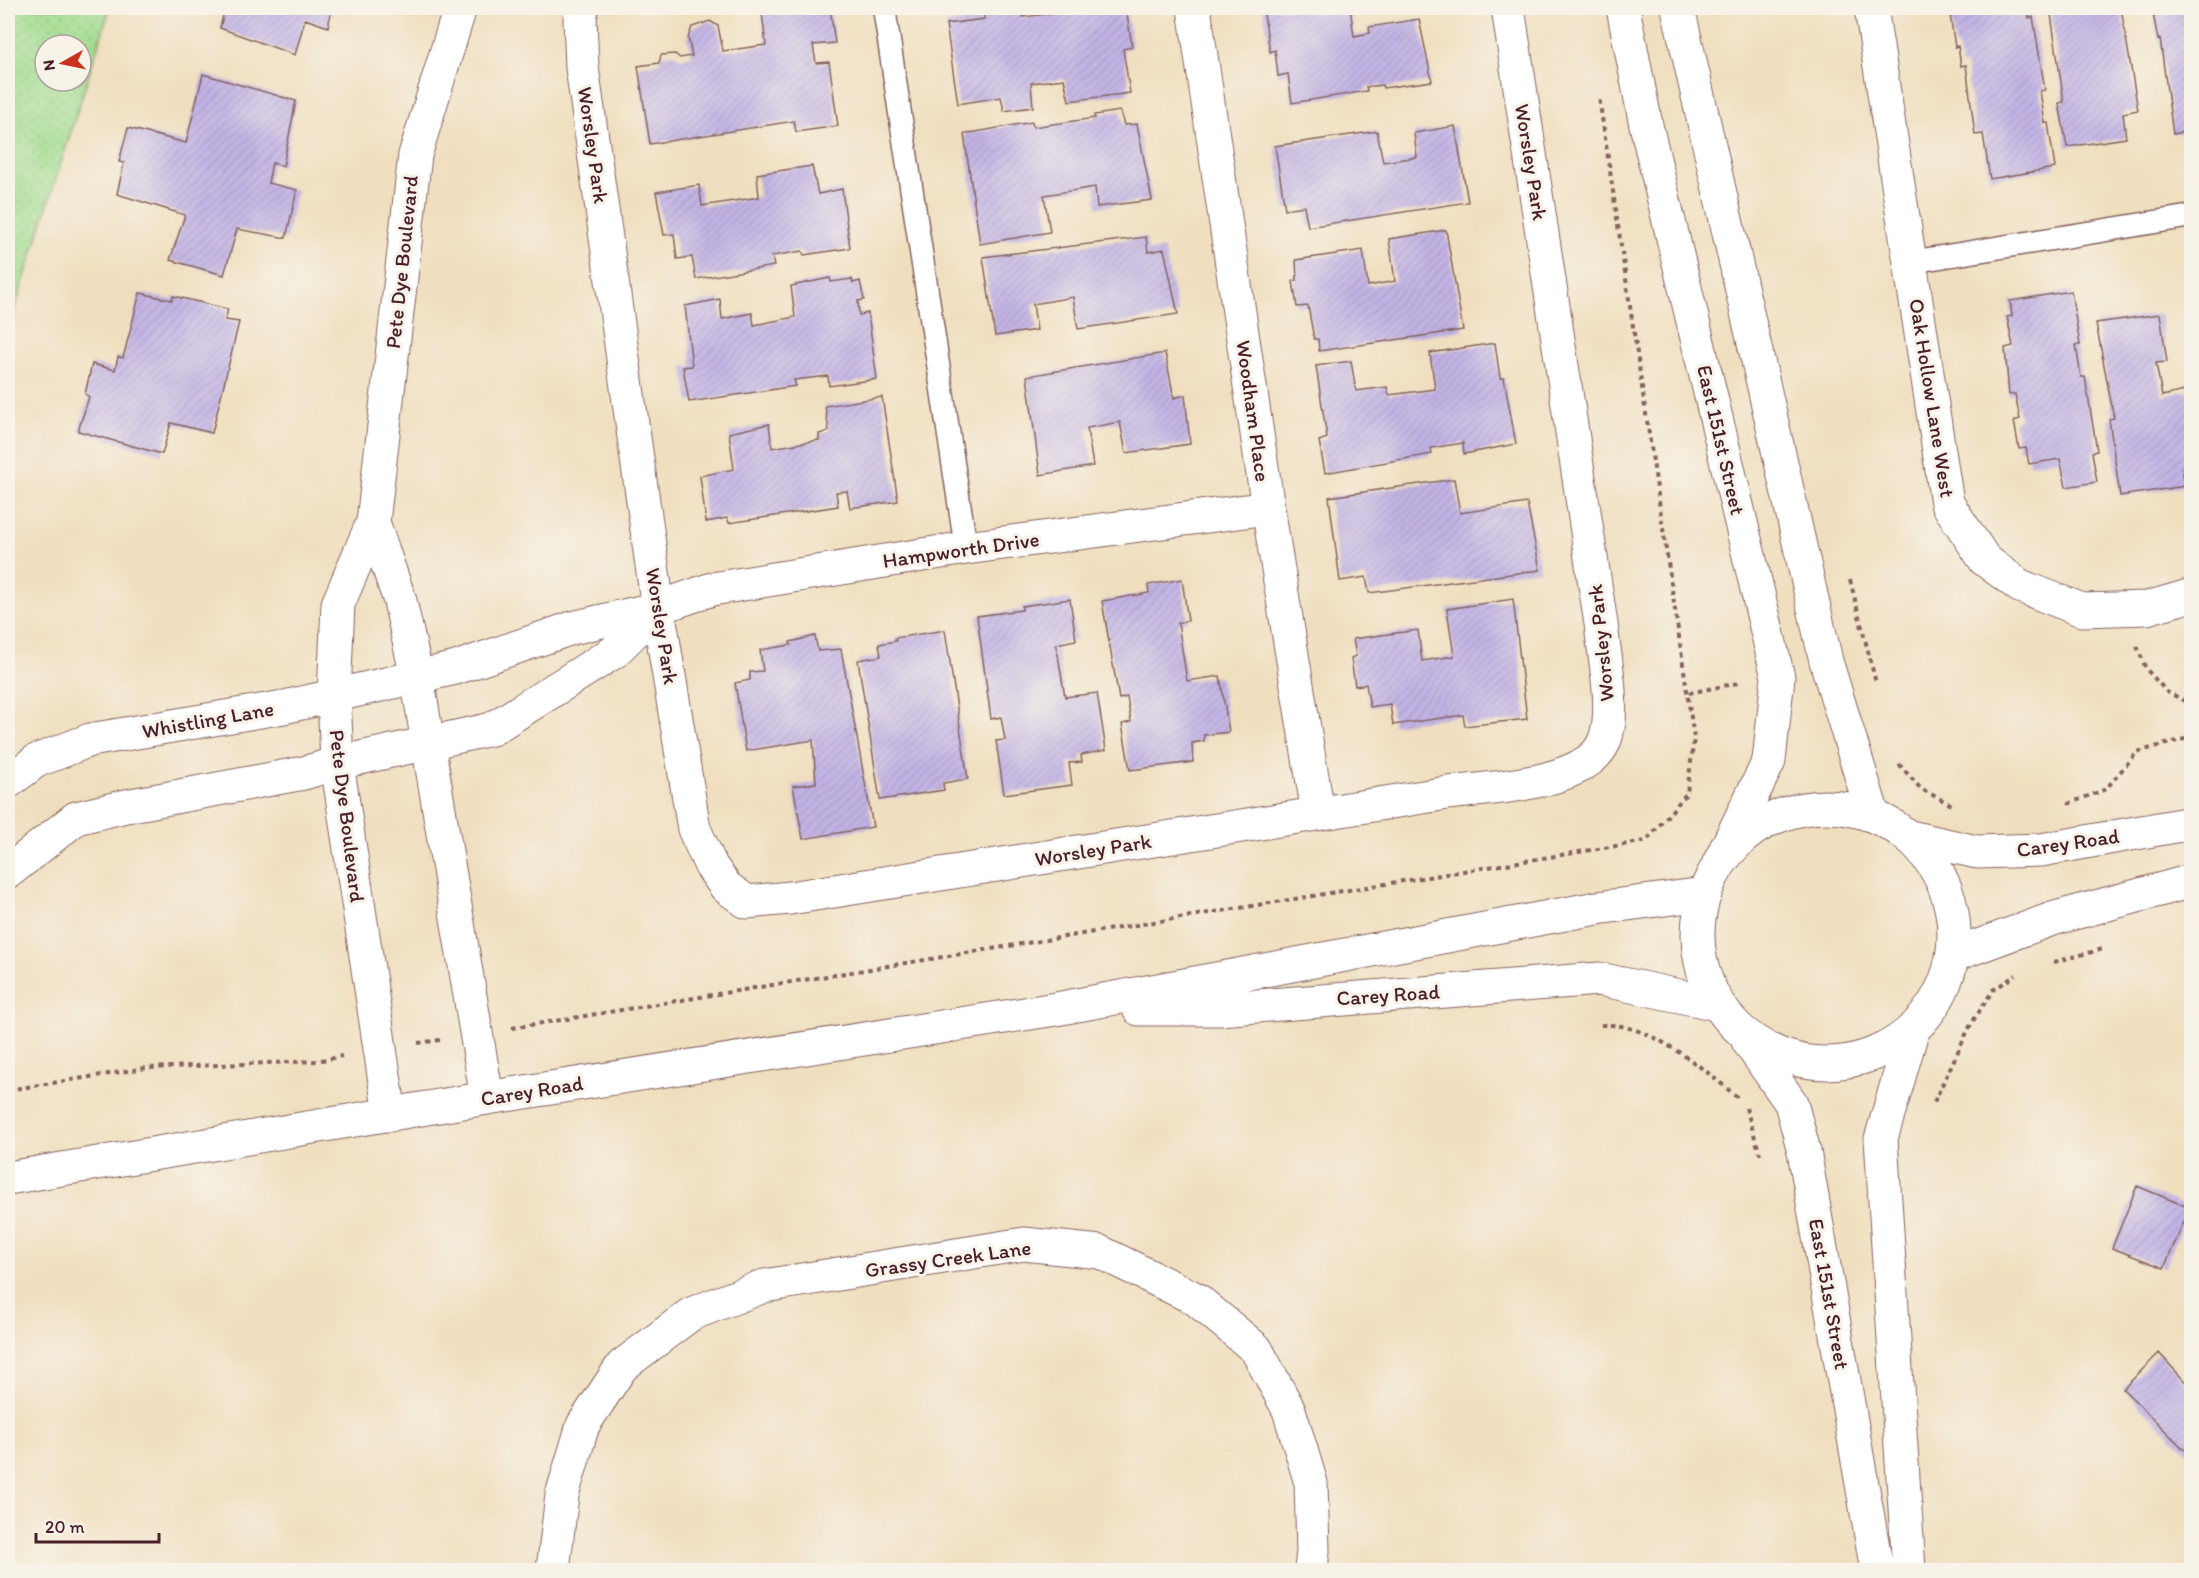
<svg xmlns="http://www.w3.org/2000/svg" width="2199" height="1578" font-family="Itim,sans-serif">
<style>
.grass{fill:url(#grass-dots);stroke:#767e5e;stroke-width:1.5;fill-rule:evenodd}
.building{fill:url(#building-hatch)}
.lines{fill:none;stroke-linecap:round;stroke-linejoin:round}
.lane-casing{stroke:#84625f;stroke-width:25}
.street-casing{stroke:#84625f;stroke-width:35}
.secondary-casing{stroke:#84625f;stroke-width:35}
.path{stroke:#84625f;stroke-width:4;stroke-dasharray:4.5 4.5;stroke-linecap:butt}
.lane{stroke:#fff;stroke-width:22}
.street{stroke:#fff;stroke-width:33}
.secondary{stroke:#fff;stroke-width:33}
.labels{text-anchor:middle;stroke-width:6;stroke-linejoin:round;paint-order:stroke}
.street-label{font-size:21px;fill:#4a1f2b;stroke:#f7f3e8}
</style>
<defs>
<pattern id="grass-dots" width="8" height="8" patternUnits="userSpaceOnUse" patternTransform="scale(1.5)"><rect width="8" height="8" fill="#a2dd90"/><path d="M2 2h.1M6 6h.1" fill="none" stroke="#8dbd7c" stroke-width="1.8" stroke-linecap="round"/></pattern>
<pattern id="building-hatch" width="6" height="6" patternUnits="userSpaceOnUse" patternTransform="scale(1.5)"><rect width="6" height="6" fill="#c2b4e5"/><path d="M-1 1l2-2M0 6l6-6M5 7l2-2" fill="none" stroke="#a89ac5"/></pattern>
</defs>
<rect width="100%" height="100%" fill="#f7f3e8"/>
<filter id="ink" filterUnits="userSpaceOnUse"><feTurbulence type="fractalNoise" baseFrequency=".0167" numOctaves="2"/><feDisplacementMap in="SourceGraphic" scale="12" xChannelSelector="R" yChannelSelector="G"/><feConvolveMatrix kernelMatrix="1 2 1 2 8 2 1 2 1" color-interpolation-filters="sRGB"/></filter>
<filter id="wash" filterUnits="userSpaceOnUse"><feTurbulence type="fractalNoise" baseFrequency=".008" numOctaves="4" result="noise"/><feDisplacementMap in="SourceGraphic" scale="24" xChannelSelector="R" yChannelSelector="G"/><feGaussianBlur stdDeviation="1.35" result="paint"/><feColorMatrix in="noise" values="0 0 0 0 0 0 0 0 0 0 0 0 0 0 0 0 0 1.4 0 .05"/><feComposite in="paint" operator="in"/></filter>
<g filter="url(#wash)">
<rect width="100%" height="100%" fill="#f0dfbf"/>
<!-- grass -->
<path class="grass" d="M8,8H110L8,330ZM45,45H81V81H45Z"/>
<g id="blocks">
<!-- building -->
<path class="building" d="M225,8H332L328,27L305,19L295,55L220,28Z
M795,8H830L835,43L813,45L816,63L829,62L838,126L796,132L794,121L650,144L638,66L659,63L661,55L675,54L680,58L692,56L688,38L692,27L710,21L718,26L723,51L766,45L762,13Z
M997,8H1021L1023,17L1096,8H1126L1132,47L1123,49L1130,93L1069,101L1064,79L1031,83L1033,107L1004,111L1001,97L958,104L946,24L984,19L983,10Z
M1263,8H1350L1354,36L1370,33L1369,27L1419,19L1432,81L1383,88L1382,85L1366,87L1367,91L1292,103L1288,74L1278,76L1275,50L1270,52Z
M1949,8H2028L2029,18L2033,17L2045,90L2040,91L2045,123H2048L2055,168L1990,179L1983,134L1975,135L1966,65L1961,66L1958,46L1955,47Z
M2050,8H2121L2138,110L2123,113L2126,138L2067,147L2059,103L2064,102Z
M2152,8H2192V130L2173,134L2160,39L2158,40Z
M203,74L296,101L283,166L272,163L268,183L297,190L286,238L237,229L224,275L170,260L185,215L117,194L124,163L119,162L128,128L186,143Z
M1120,111L1124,125L1137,124L1152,200L1097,207L1095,187L1044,195L1050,232L980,244L964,134L1032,122L1033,127L1095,118L1094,115Z
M1455,126L1468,202L1308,227L1304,206L1285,209L1275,146L1377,131L1383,162L1417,157L1414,133Z
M812,166L818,194L842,189L850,248L804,255L802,251L772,256L774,266L696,279L692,257L677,259L674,234L664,235L656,192L699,185L702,206L759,197L757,174Z
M1446,230L1463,330L1319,351L1318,339H1314L1308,306L1297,307L1293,281L1297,280L1296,260L1363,250L1368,286L1395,281L1389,239Z
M1146,237L1148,252L1164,249L1178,314L1078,329L1073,297L1033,304L1037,330L995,336L983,257Z
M830,278L831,282L852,279L853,283L860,281L864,300L858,301L859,315L868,313L877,379L829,386L828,376L794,380L796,386L689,402L683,367L692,366L685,306L720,299L722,319L752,313L754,325L795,317L791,286Z
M2071,291L2080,345H2076L2081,377H2085L2097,451L2092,452L2097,482L2066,487L2060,459L2029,464L2026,448L2019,449L2014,421L2020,419L2015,394L2009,395L2005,348L2013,346L2007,317L2012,316L2010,301Z
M140,293L172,300L173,296L228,309L225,320L239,322L212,433L171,423L162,454L78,431L89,397L85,394L92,364L115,370L118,357L123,358Z
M2160,314L2167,362L2156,363L2162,396L2189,390L2192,467L2182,468L2185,486L2120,496L2109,419L2114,418L2096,323Z
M1495,343L1500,378H1504L1516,444L1464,454L1463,443L1431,448L1432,454L1325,473L1319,441L1327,438L1316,366L1351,361L1356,391L1387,387L1389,395L1435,389L1430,353Z
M1165,353L1174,398L1185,395L1190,444L1126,453L1120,422L1087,428L1093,466L1040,475L1027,376Z
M882,397L898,501L850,508L847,491L836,492L838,506L729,523L727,518L706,522L700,476L734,469L729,433L769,424L772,448L819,440V434L829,431L825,406Z
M1454,479L1460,513L1527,503L1540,570L1369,593L1366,577L1340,581L1329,497Z
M1182,579L1188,621L1178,623L1187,681L1220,676L1229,732L1204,735V741L1192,743L1193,762L1130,770L1122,724L1131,722L1127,697L1119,699L1102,601L1149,593L1148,585Z
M1070,599L1076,640L1056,644L1065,697L1097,693L1106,750L1081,755L1082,762L1069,763L1072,785L1004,794L996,741L1005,740L1001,717L991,719L977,616L1022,610V606Z
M1513,599L1527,719L1465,726L1463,715L1393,725L1390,704L1370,707L1366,684L1355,686L1351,658L1356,656L1353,639L1418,630L1422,661L1454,656L1447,609Z
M945,630L968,779L943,783L944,790L880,800L858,660L881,656L879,644L896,641L895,638Z
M815,636L818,651L841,649L873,827L803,839L793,786L816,783L813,740L746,751L735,683L750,680V672L763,671L760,650L791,645L790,642Z
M2137,1186L2190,1208L2164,1268L2112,1248Z
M2159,1353L2192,1389V1457L2123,1389Z"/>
</g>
</g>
<g filter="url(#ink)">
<use href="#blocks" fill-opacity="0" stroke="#84625f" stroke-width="1.5"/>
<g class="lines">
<!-- lane casing -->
<g class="lane-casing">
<path id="lane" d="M884,8L966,548
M1910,262L2192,216"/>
</g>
<!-- street casing -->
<g class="street-casing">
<path id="street" d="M582,8L580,19L582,67L658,608L694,829L711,866L726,887L747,902L790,898L1448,793C1487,788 1586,785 1604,742C1617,712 1604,657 1601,624L1508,8
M1194,8L1268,508L1318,813
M1871,8L1947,503L1985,560L2020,586L2082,610L2147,608L2192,595
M373,522L400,601L417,677L487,1098
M8,782L36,761L90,740L284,707L456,668L572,628L658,608L712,589L966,548L1268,508
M8,872L76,818L126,806L304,773L337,763L492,729L614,652L658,608
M390,1115L337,763L334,695L338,604L373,522L415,155L460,8
M553,1570L562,1495L583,1425L622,1366L691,1314L764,1286L1024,1244L1100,1252L1196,1299L1256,1349L1289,1410L1311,1483L1313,1551L1311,1570"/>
</g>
<!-- secondary casing -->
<g class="secondary-casing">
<path id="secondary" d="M1623,8L1646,125L1778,677L1769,761L1718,865
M1678,8L1826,661L1873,815
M1698 935a128 128 0 1 1 256 0a128 128 0 1 1-256 0Z
M1910,837L1977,852L2041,850L2192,823
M1954,955L2052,919L2192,881
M1139,1009H1219L1599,979L1717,1004
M1748,1041L1791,1103L1804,1151L1877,1570
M8,1178L487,1098L1056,1009L1597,908L1704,894
M1909,1570L1881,1139L1912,1032"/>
</g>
<!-- path -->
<path class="path" d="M1850,580L1876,683
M2137,646L2146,669L2167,692L2192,704
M1689,693L1738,683
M1899,764L1921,789L1954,806
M2068,804L2106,789L2137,752L2192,737
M2054,962L2103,949
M1601,1025C1610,1025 1621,1025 1629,1028C1663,1036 1714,1076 1740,1100
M512,1028L1646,841L1687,793L1694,738L1599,97
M418,1043L440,1040
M8,1090L146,1068L317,1061L342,1056
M1934,1102L1971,1024L1993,990L2016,975
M1746,1108L1760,1154"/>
<!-- lane -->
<use href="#lane" class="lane"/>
<!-- street -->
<use href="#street" class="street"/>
<!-- secondary -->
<use href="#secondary" class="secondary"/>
</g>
</g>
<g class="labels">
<!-- street labels -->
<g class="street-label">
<text transform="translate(593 145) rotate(82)" y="7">Worsley Park</text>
<text transform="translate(1531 162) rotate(81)" y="7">Worsley Park</text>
<text transform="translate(402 262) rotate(-84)" y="7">Pete Dye Boulevard</text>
<text transform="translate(1932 398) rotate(81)" y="7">Oak Hollow Lane West</text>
<text transform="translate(1253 411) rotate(82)" y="7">Woodham Place</text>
<text transform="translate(1721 440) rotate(77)" y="7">East 151st Street</text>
<text transform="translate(961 550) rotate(-8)" y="7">Hampworth Drive</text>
<text transform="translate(662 626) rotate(81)" y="7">Worsley Park</text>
<text transform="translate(1601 643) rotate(-96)" y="7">Worsley Park</text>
<text transform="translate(208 720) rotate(-10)" y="7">Whistling Lane</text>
<text transform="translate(347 816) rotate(83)" y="7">Pete Dye Boulevard</text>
<text transform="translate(2068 843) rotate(-8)" y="7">Carey Road</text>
<text transform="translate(1093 850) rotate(-9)" y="7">Worsley Park</text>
<text transform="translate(1388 995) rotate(-4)" y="7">Carey Road</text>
<text transform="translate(532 1091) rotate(-9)" y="7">Carey Road</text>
<text transform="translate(948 1259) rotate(-8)" y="7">Grassy Creek Lane</text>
<text transform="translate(1829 1294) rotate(80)" y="7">East 151st Street</text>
</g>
</g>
<!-- margin -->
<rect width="2199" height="1578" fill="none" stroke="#f7f3e8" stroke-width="30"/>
<!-- north arrow -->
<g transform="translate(63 63) rotate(261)"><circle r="28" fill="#f7f3e8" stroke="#b29e9c" stroke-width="1.5"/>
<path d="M0-4.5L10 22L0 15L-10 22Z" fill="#c8321e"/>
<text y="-9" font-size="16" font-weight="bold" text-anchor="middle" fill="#4a1f2b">N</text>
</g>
<!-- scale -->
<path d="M36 1533v9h123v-9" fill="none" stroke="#4a1f2b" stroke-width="3"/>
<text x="45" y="1533" font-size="18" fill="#4a1f2b" stroke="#f7f3e8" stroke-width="4.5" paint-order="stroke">20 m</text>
</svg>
